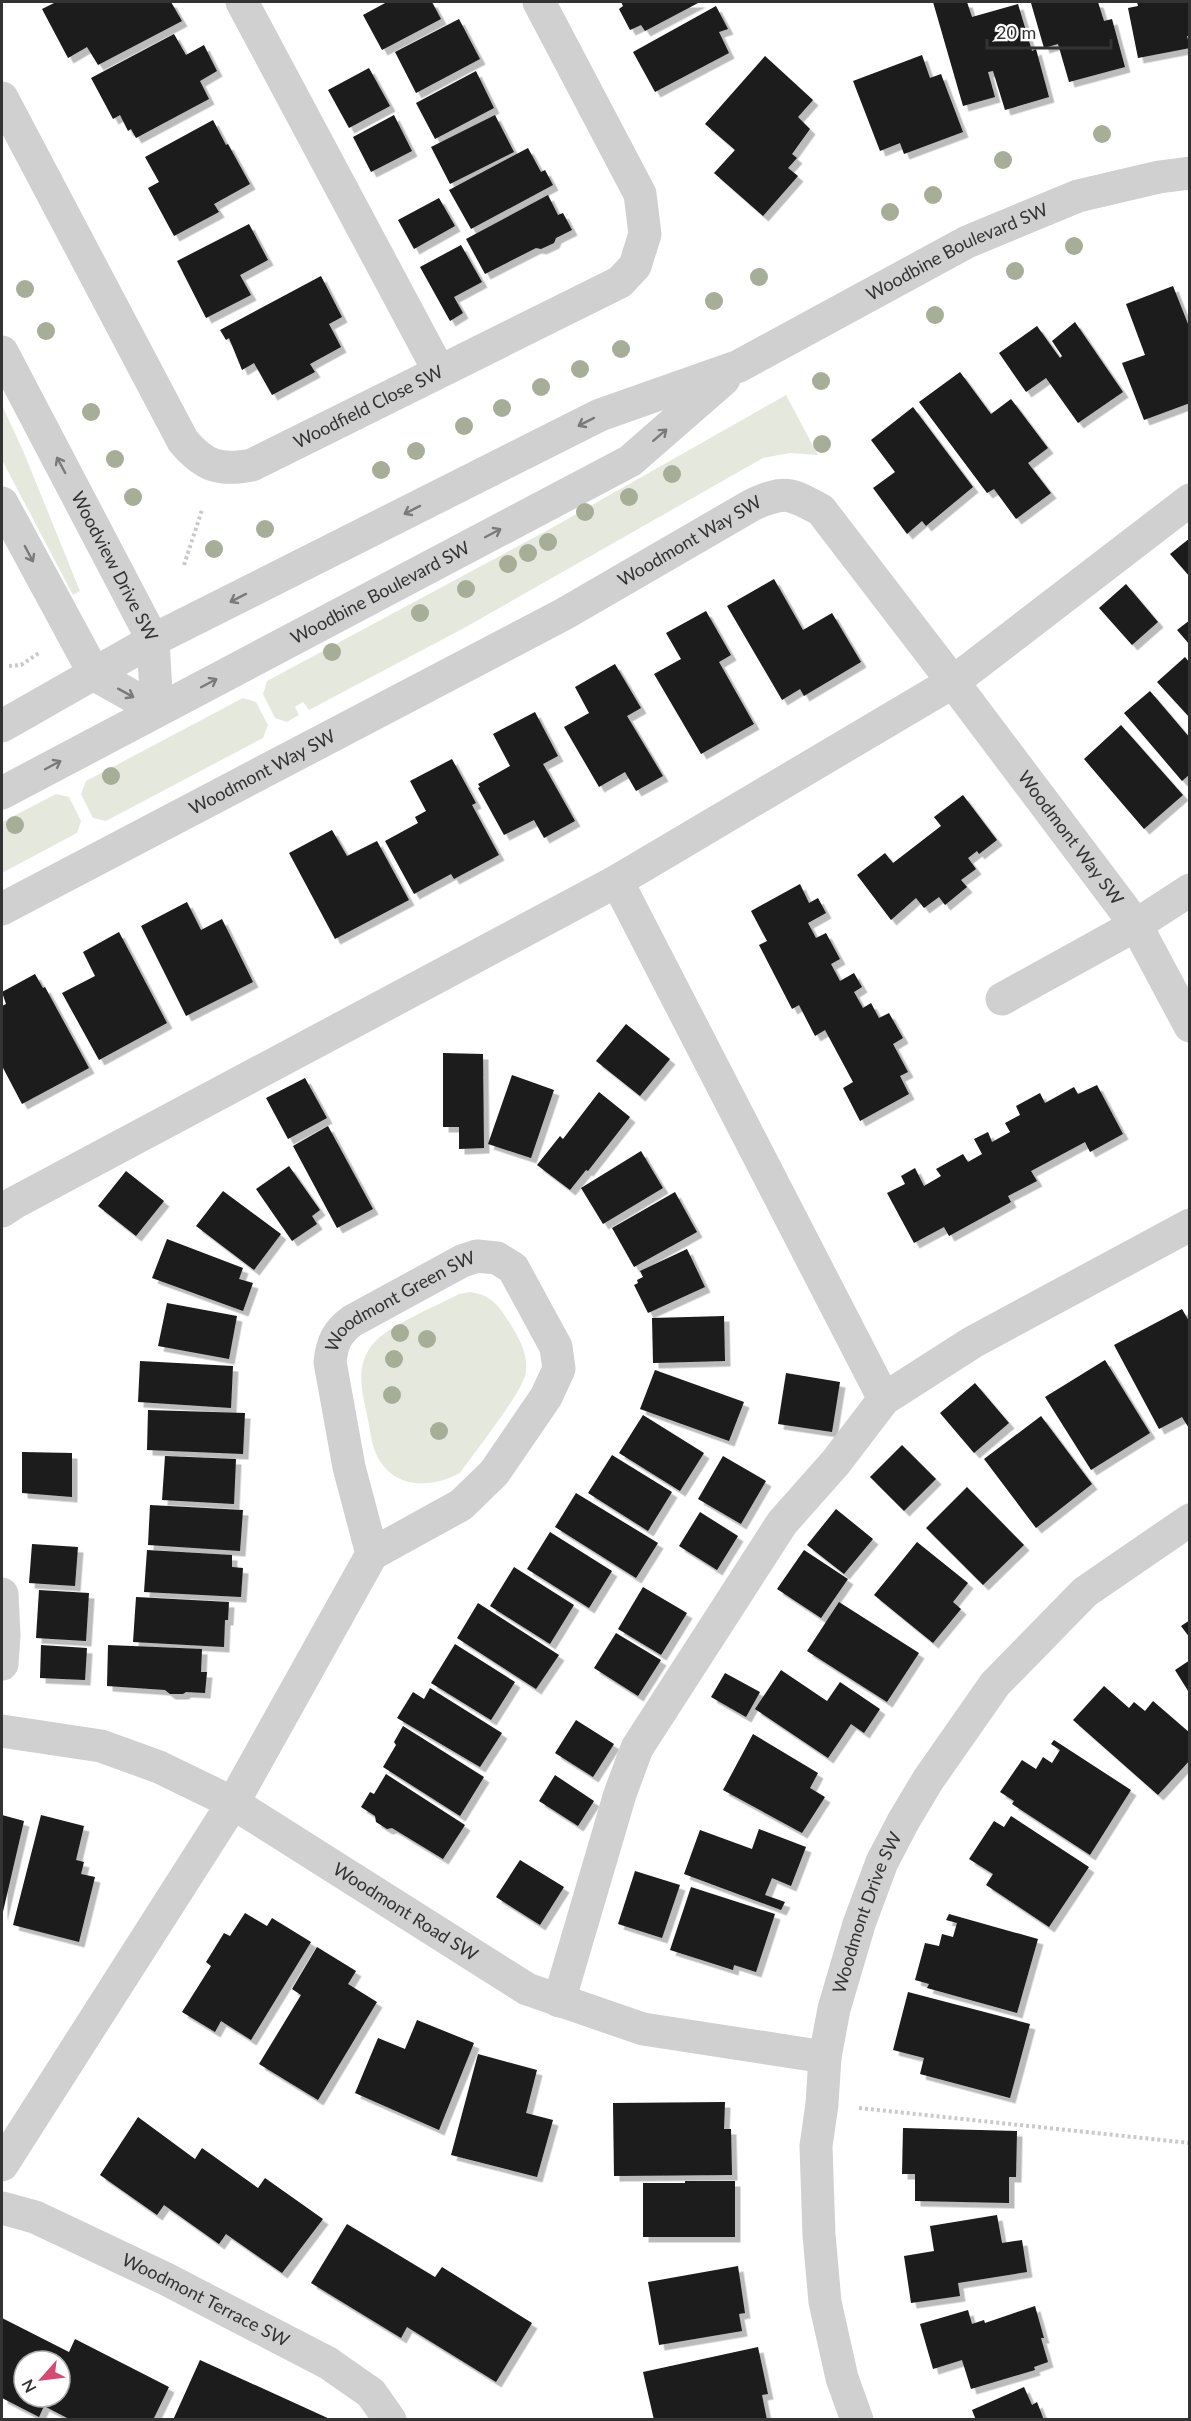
<svg xmlns="http://www.w3.org/2000/svg" width="1191" height="2421" font-family="Lato,sans-serif">
<style>
.green{fill:#e5e9dd}
.building{fill:#1a1a1a;fill-rule:evenodd;filter:url(#shadow)}
.lines{fill:none;stroke-linecap:round;stroke-linejoin:round}
.path{stroke:#cacaca;stroke-width:4;stroke-dasharray:3 3;stroke-linecap:butt}
.minor{stroke:#d0d0d0;stroke-width:33}
.tree{fill:#a6ae98}
.oneway{stroke:#7a7a7a}
.labels{text-anchor:middle;stroke-width:6;stroke-linejoin:round;paint-order:stroke}
.street-label{font-size:18px;fill:#333;stroke:#fff}
</style>
<defs>
<filter id="shadow"><feDropShadow dx="5.5" dy="5.5" stdDeviation="0" flood-color="#0004"/></filter>
</defs>
<rect width="100%" height="100%" fill="#fff"/>
<!-- green -->
<path class="green" d="M786,395L818,455L790,453L763,458L466,627L309,710L303,702L295,707L299,715L287,722L275,718L263,694L267,681L548,530Z
M2,405L24,453L80,591L73,595L2,460Z
M243,698L256,702L268,725L263,738L106,821L93,818L81,794L86,781Z
M56,794L69,797L81,821L77,833L2,873V822Z
M470,1292C492,1295 499,1306 511,1325C520,1340 528,1354 526,1372C524,1391 473,1454 460,1473C430,1489 394,1489 377,1456C371,1444 370,1428 367,1415C362,1391 355,1367 372,1345C388,1325 435,1307 459,1294Z"/>
<!-- building -->
<path class="building" d="M56,2H171L182,21L98,65L87,47L68,58L42,9Z
M387,2H432L441,19L382,50L363,15Z
M621,2H700L645,31L641,25L630,30L619,9L623,6Z
M933,2H967L972,17L1018,4L1032,51L1036,49L1049,97L1005,110L993,71L988,72L995,97L963,106Z
M1035,2H1098L1104,21L1112,19L1125,67L1069,82L1058,44L1044,48L1031,3Z
M1137,2H1190V36H1187L1190,48L1138,58L1128,8L1138,6Z
M716,6L728,29L719,32L729,53L655,92L633,52Z
M459,19L480,59L416,93L395,52Z
M174,34L186,55L204,45L217,71L200,81L209,99L136,138L131,129L128,131L120,115L113,119L91,78Z
M922,55L930,78L941,74L963,132L904,154L900,143L880,151L853,81Z
M765,56L813,100L798,117L810,129L792,154L797,158L788,168L798,176L763,216L714,173L735,150L705,124Z
M369,68L390,106L349,128L328,90Z
M476,71L494,108L435,139L416,103Z
M394,115L412,151L371,172L353,137Z
M495,115L514,152L450,184L431,147Z
M213,120L226,145L228,144L250,184L214,204L219,212L174,236L148,188L159,182L145,157Z
M528,148L541,172L545,170L553,185L471,229L449,190Z
M548,195L558,215L563,213L572,230L556,238L554,243L541,249L536,248L485,274L466,239Z
M439,198L455,226L414,249L398,220Z
M249,224L268,260L240,275L251,295L206,318L177,261Z
M461,245L482,282L454,297L463,313L450,321L420,267Z
M321,276L342,317L329,324L341,347L310,364L315,372L272,395L254,363L242,370L229,338L226,340L220,330Z
M1173,286L1190,329V403L1144,420L1122,363L1145,355L1126,304Z
M1075,322L1123,392L1078,423L1046,378L1026,392L999,353L1037,326L1060,358L1062,356L1052,341Z
M960,372L991,414L1011,399L1048,448L1028,463L1051,493L1016,519L994,489L987,493L919,402Z
M913,407L973,487L926,526L922,521L907,534L873,488L895,472L871,440Z
M1190,538V577L1170,554Z
M774,579L803,630L832,613L861,662L804,696L800,689L782,700L727,606Z
M1126,584L1158,622L1132,645L1099,608Z
M706,611L731,655L719,662L754,724L701,754L654,674L681,659L666,633Z
M1190,620V645L1177,630Z
M1185,657L1190,663V718L1157,682Z
M615,664L641,708L627,716L663,776L636,791L625,772L599,787L564,727L589,713L575,687Z
M1150,691L1190,738V774L1182,781L1124,713Z
M535,712L558,756L543,764L575,821L544,838L534,820L504,835L478,788L480,787L478,784L510,766L493,734Z
M1121,725L1183,795L1144,829L1084,759Z
M452,759L476,803L472,805L499,855L454,879L451,874L414,894L385,841L418,823L415,817L426,811L410,781Z
M963,795L997,840L979,854L977,851L968,858L976,869L961,880L967,887L945,905L939,897L924,908L916,898L891,920L857,875L885,853L893,863L941,826L934,817Z
M332,830L347,856L377,841L409,900L335,939L289,853Z
M800,884L809,903L818,898L826,913L808,923L816,938L826,933L840,959L831,964L840,981L854,973L862,987L854,992L863,1008L871,1003L879,1018L889,1013L903,1038L893,1044L908,1072L900,1076L909,1094L860,1121L843,1088L853,1082L825,1030L815,1036L799,1005L792,1009L759,945L767,941L751,911Z
M187,902L201,930L222,919L253,982L186,1016L141,926Z
M119,932L167,1023L99,1060L62,993L95,976L83,952Z
M35,974L43,988L45,987L89,1068L22,1104L2,1066V1006L6,1004L2,992Z
M626,1024L670,1059L640,1096L596,1061Z
M443,1053L483,1054L484,1148L459,1149V1127H443Z
M512,1075L554,1090L531,1158L488,1144Z
M305,1078L327,1118L288,1139L266,1098Z
M1097,1085L1123,1134L1090,1152L1085,1142L1031,1171L1037,1181L1008,1196L1011,1202L949,1236L944,1227L914,1243L887,1193L905,1184L901,1176L915,1168L924,1186L941,1176L936,1169L963,1154L968,1162L982,1154L974,1139L988,1132L992,1142L1010,1132L1005,1123L1020,1115L1016,1106L1040,1093L1045,1103L1074,1087L1078,1094Z
M599,1092L630,1117L588,1171L586,1170L570,1190L537,1165L560,1136L563,1139Z
M328,1126L373,1209L337,1228L293,1146Z
M641,1151L663,1188L603,1224L581,1188Z
M289,1166L320,1210L312,1216L317,1224L292,1241L256,1189Z
M126,1171L164,1201L136,1236L98,1206Z
M223,1191L281,1234L254,1270L196,1226Z
M675,1192L697,1232L634,1267L612,1228Z
M167,1239L243,1268L239,1279L253,1283L243,1311L152,1278Z
M687,1249L705,1287L648,1313L634,1285L638,1283L637,1280L643,1277L640,1271Z
M167,1303L237,1316L229,1359L158,1346Z
M1182,1309L1190,1323V1430L1182,1417L1159,1429L1114,1345Z
M724,1316L725,1361L653,1363L652,1318Z
M1105,1360L1150,1433L1091,1470L1045,1397Z
M140,1361L233,1366L231,1408L138,1402Z
M655,1370L744,1402L729,1441L640,1409Z
M786,1373L840,1382L832,1432L778,1424Z
M975,1383L1009,1423L974,1453L940,1413Z
M148,1410L245,1413L243,1454L147,1450Z
M643,1415L704,1453L680,1491L619,1453Z
M1041,1416L1092,1484L1036,1528L984,1459Z
M902,1445L936,1479L904,1511L870,1477Z
M22,1452L72,1453V1497L22,1493Z
M612,1455L672,1492L648,1531L588,1493Z
M165,1456L236,1459L234,1504L162,1500Z
M723,1456L766,1481L741,1524L698,1499Z
M967,1487L1024,1545L983,1585L926,1528Z
M576,1493L658,1543L636,1578L555,1527Z
M150,1505L243,1510L240,1551L148,1545Z
M836,1509L873,1539L844,1574L807,1545Z
M700,1512L738,1536L717,1570L679,1546Z
M550,1532L612,1571L589,1608L527,1569Z
M917,1542L968,1583L953,1602L961,1609L933,1643L874,1595Z
M32,1544L78,1547L75,1586L29,1583Z
M147,1550L232,1555V1567L243,1568L241,1597L144,1592Z
M804,1550L848,1579L821,1618L777,1589Z
M514,1567L574,1605L550,1644L490,1606Z
M643,1587L687,1613L661,1655L618,1629Z
M39,1590L89,1593L86,1641L36,1638Z
M136,1597L229,1602L228,1620H225L224,1647L133,1642Z
M839,1602L919,1653L887,1702L807,1651Z
M478,1603L559,1655L536,1689L457,1638Z
M1190,1620V1638L1181,1626Z
M616,1633L661,1660L638,1696L594,1668Z
M455,1644L515,1682L491,1720L431,1683Z
M41,1645L87,1648L85,1680L40,1678Z
M108,1645L202,1649L201,1672H207L205,1693L186,1692L183,1694H170L165,1690L107,1686Z
M1190,1660V1694L1175,1670Z
M781,1670L827,1701L840,1682L880,1709L864,1733L851,1724L828,1758L755,1709Z
M725,1673L760,1692L746,1717L711,1697Z
M1104,1686L1129,1708L1134,1702L1145,1711L1153,1701L1190,1733V1760L1158,1795L1073,1720Z
M430,1688L502,1733L480,1767L397,1718L413,1692L424,1699Z
M576,1720L614,1744L593,1777L555,1753Z
M403,1726L484,1777L460,1816L383,1767L396,1745L394,1742Z
M753,1734L818,1773L810,1788L825,1797L802,1833L723,1790Z
M1054,1740L1131,1790L1090,1855L1012,1804L1014,1801L1000,1792L1022,1760L1036,1769L1043,1757L1052,1763L1060,1750L1051,1744Z
M386,1774L465,1825L443,1859L392,1828L387,1829L376,1822L375,1816L361,1807L370,1792L374,1794Z
M555,1775L594,1801L578,1826L539,1801Z
M2,1815L24,1821L2,1916Z
M41,1815L84,1826L76,1860L84,1862L81,1874L95,1877L79,1942L13,1925Z
M1011,1816L1089,1867L1049,1927L986,1885L993,1874L969,1859L994,1821L1004,1827Z
M759,1829L806,1847L791,1886L772,1878L765,1895L785,1902L781,1910L684,1874L700,1830L752,1849Z
M520,1860L564,1887L540,1925L496,1897Z
M635,1871L680,1885L662,1938L618,1924Z
M691,1887L775,1914L756,1972L734,1965L733,1970L670,1950Z
M245,1913L267,1926L272,1918L311,1942L251,2040L221,2021L215,2032L182,2012L211,1966L206,1962L224,1933L230,1936Z
M949,1914L1038,1939L1017,2013L927,1988L929,1984L915,1980L925,1943L939,1946L942,1934L953,1937L957,1923L946,1920Z
M317,1947L356,1971L348,1984L377,2002L318,2100L259,2064L301,1995L292,1989Z
M908,1992L1030,2024L1010,2098L920,2074L924,2058L893,2050Z
M417,2020L474,2043L439,2130L355,2093L378,2038L405,2049Z
M478,2054L537,2070L526,2113L553,2120L537,2177L451,2155Z
M725,2102L724,2129H731L732,2175L614,2176L613,2103Z
M138,2117L195,2159L202,2148L258,2188L265,2178L323,2219L282,2273L226,2234L219,2244L164,2205L157,2215L100,2175Z
M903,2128L1017,2131L1016,2177H1009V2203L915,2201V2174H902Z
M685,2181H735V2237H643V2183H685Z
M997,2215L1002,2243L1022,2240L1027,2272L958,2283L960,2296L911,2303L904,2256L934,2251L930,2226Z
M347,2224L435,2277L442,2267L532,2323L496,2382L407,2327L401,2338L311,2283Z
M738,2266L745,2313L739,2314L742,2331L659,2345L648,2282Z
M1035,2306L1044,2338H1041L1048,2362L1034,2367L1035,2370L971,2389L962,2360L933,2369L920,2324L968,2310L972,2324L984,2320L985,2323Z
M2,2318L69,2352L75,2339L169,2387L153,2420H71L44,2406L39,2417L2,2398ZM24,2361H60V2397H24Z
M758,2347L768,2394L762,2395L767,2420H654L643,2372Z
M200,2360L332,2420H173Z
M1024,2387L1032,2405L1037,2402L1044,2420H976L972,2410Z"/>
<g class="lines">
<!-- path -->
<path class="path" d="M184,565L202,510
M9,666L21,665L39,653
M859,2108L1190,2143"/>
<!-- minor -->
<g class="minor">
<path d="M242,2L439,371"/>
<path id="s1" d="M2,98L183,441C205,467 220,471 252,465L620,282L635,266L645,234L640,194L539,2"/>
<path id="s2" d="M2,352L153,640L157,710"/>
<path d="M2,503L95,675L157,710"/>
<path id="s3" d="M2,726L153,640L600,415L739,366L967,242L1078,196L1159,177L1190,173"/>
<path id="s4" d="M2,793L630,461L724,379"/>
<path d="M617,881L884,1399"/>
<path id="s5" d="M2,909L564,614L752,505C785,490 790,493 821,510L953,682L1136,925L1190,1026"/>
<path d="M1002,999L1136,925L1190,890"/>
<path d="M2,1211L14,1203L617,881L953,682L1190,500"/>
<path d="M2,1594L4,1635L2,1664"/>
<path id="s6" d="M2,1731L101,1746L159,1767L233,1803L527,1989L643,2029L825,2057"/>
<path d="M559,2001L620,1794L637,1748L782,1523L836,1462L884,1399L973,1342L1190,1225"/>
<path id="s7" d="M2,2165L233,1803L372,1554L349,1467L330,1362C332,1343 337,1332 352,1321L462,1261L477,1256L497,1258L513,1268L556,1347L559,1369L546,1397L494,1473L461,1505L372,1554"/>
<path id="s8" d="M2,2208L35,2217L166,2279L328,2363L371,2393L390,2420"/>
<path id="s9" d="M857,2420L842,2378L825,2302L819,2235L816,2146L822,2104L825,2057L834,2009L859,1924L882,1862L904,1820L928,1780L995,1684L1085,1592L1190,1520"/>
</g>
</g>
<!-- trees -->
<g class="tree">
<circle cx="1102" cy="134" r="9"/>
<circle cx="1003" cy="160" r="9"/>
<circle cx="933" cy="195" r="9"/>
<circle cx="890" cy="212" r="9"/>
<circle cx="1074" cy="246" r="9"/>
<circle cx="1015" cy="271" r="9"/>
<circle cx="759" cy="277" r="9"/>
<circle cx="25" cy="289" r="9"/>
<circle cx="714" cy="301" r="9"/>
<circle cx="935" cy="315" r="9"/>
<circle cx="46" cy="331" r="9"/>
<circle cx="621" cy="349" r="9"/>
<circle cx="580" cy="369" r="9"/>
<circle cx="821" cy="381" r="9"/>
<circle cx="541" cy="387" r="9"/>
<circle cx="502" cy="408" r="9"/>
<circle cx="91" cy="412" r="9"/>
<circle cx="464" cy="426" r="9"/>
<circle cx="822" cy="444" r="9"/>
<circle cx="416" cy="451" r="9"/>
<circle cx="115" cy="459" r="9"/>
<circle cx="381" cy="470" r="9"/>
<circle cx="672" cy="474" r="9"/>
<circle cx="133" cy="497" r="9"/>
<circle cx="629" cy="497" r="9"/>
<circle cx="585" cy="512" r="9"/>
<circle cx="265" cy="529" r="9"/>
<circle cx="548" cy="542" r="9"/>
<circle cx="214" cy="549" r="9"/>
<circle cx="528" cy="553" r="9"/>
<circle cx="508" cy="564" r="9"/>
<circle cx="466" cy="589" r="9"/>
<circle cx="420" cy="613" r="9"/>
<circle cx="332" cy="652" r="9"/>
<circle cx="111" cy="776" r="9"/>
<circle cx="15" cy="825" r="9"/>
<circle cx="400" cy="1333" r="9"/>
<circle cx="427" cy="1339" r="9"/>
<circle cx="394" cy="1359" r="9"/>
<circle cx="392" cy="1395" r="9"/>
<circle cx="439" cy="1431" r="9"/>
</g>
<!-- one-way arrows -->
<defs><path id="oneway-shaft" d="M-6 0H5M1.5-3L5.5 0L1.5 3" fill="none" stroke-width="1.6" stroke-linecap="round" stroke-linejoin="round" transform="scale(1.5)"/></defs>
<g class="oneway">
<use href="#oneway-shaft" transform="translate(586 422) rotate(153)"/>
<use href="#oneway-shaft" transform="translate(660 435) rotate(-41)"/>
<use href="#oneway-shaft" transform="translate(61 465) rotate(-118)"/>
<use href="#oneway-shaft" transform="translate(412 510) rotate(153)"/>
<use href="#oneway-shaft" transform="translate(493 533) rotate(-28)"/>
<use href="#oneway-shaft" transform="translate(29 554) rotate(62)"/>
<use href="#oneway-shaft" transform="translate(238 598) rotate(153)"/>
<use href="#oneway-shaft" transform="translate(209 683) rotate(-28)"/>
<use href="#oneway-shaft" transform="translate(126 693) rotate(29)"/>
<use href="#oneway-shaft" transform="translate(53 765) rotate(-28)"/>
</g>
<g class="labels">
<!-- street labels -->
<g class="street-label">
<text dy="6" stroke="none"><textPath href="#s3" startOffset="1068">Woodbine Boulevard SW</textPath></text>
<text dy="6" stroke="none"><textPath href="#s1" startOffset="596">Woodfield Close SW</textPath></text>
<text dy="6" stroke="none"><textPath href="#s5" startOffset="780">Woodmont Way SW</textPath></text>
<text dy="6" stroke="none"><textPath href="#s2" startOffset="242">Woodview Drive SW</textPath></text>
<text dy="6" stroke="none"><textPath href="#s4" startOffset="428">Woodbine Boulevard SW</textPath></text>
<text dy="6" stroke="none"><textPath href="#s5" startOffset="294">Woodmont Way SW</textPath></text>
<text dy="6" stroke="none"><textPath href="#s5" startOffset="1338">Woodmont Way SW</textPath></text>
<text dy="6" stroke="none"><textPath href="#s7" startOffset="1010">Woodmont Green SW</textPath></text>
<text dy="6" stroke="none"><textPath href="#s6" startOffset="448">Woodmont Road SW</textPath></text>
<text dy="6" stroke="none"><textPath href="#s9" startOffset="519">Woodmont Drive SW</textPath></text>
<text dy="6" stroke="none"><textPath href="#s8" startOffset="224">Woodmont Terrace SW</textPath></text>
</g>
</g>
<!-- border -->
<rect width="1191" height="2421" fill="none" stroke="#333333" stroke-width="6"/>
<!-- north arrow -->
<g transform="translate(42 2379) rotate(242)"><circle r="28" fill="#ffffff" stroke="#adadad" stroke-width="1.5"/>
<path d="M0-4.5L10 22L0 15L-10 22Z" fill="#d54a70"/>
<text y="-9" font-size="16" font-weight="bold" text-anchor="middle" fill="#333333">N</text>
</g>
<!-- scale -->
<path d="M987 39v9h124v-9" fill="none" stroke="#333333" stroke-width="3"/>
<text x="996" y="39" font-size="18" fill="#333333" stroke="#ffffff" stroke-width="4.5" paint-order="stroke">20 m</text>
</svg>
